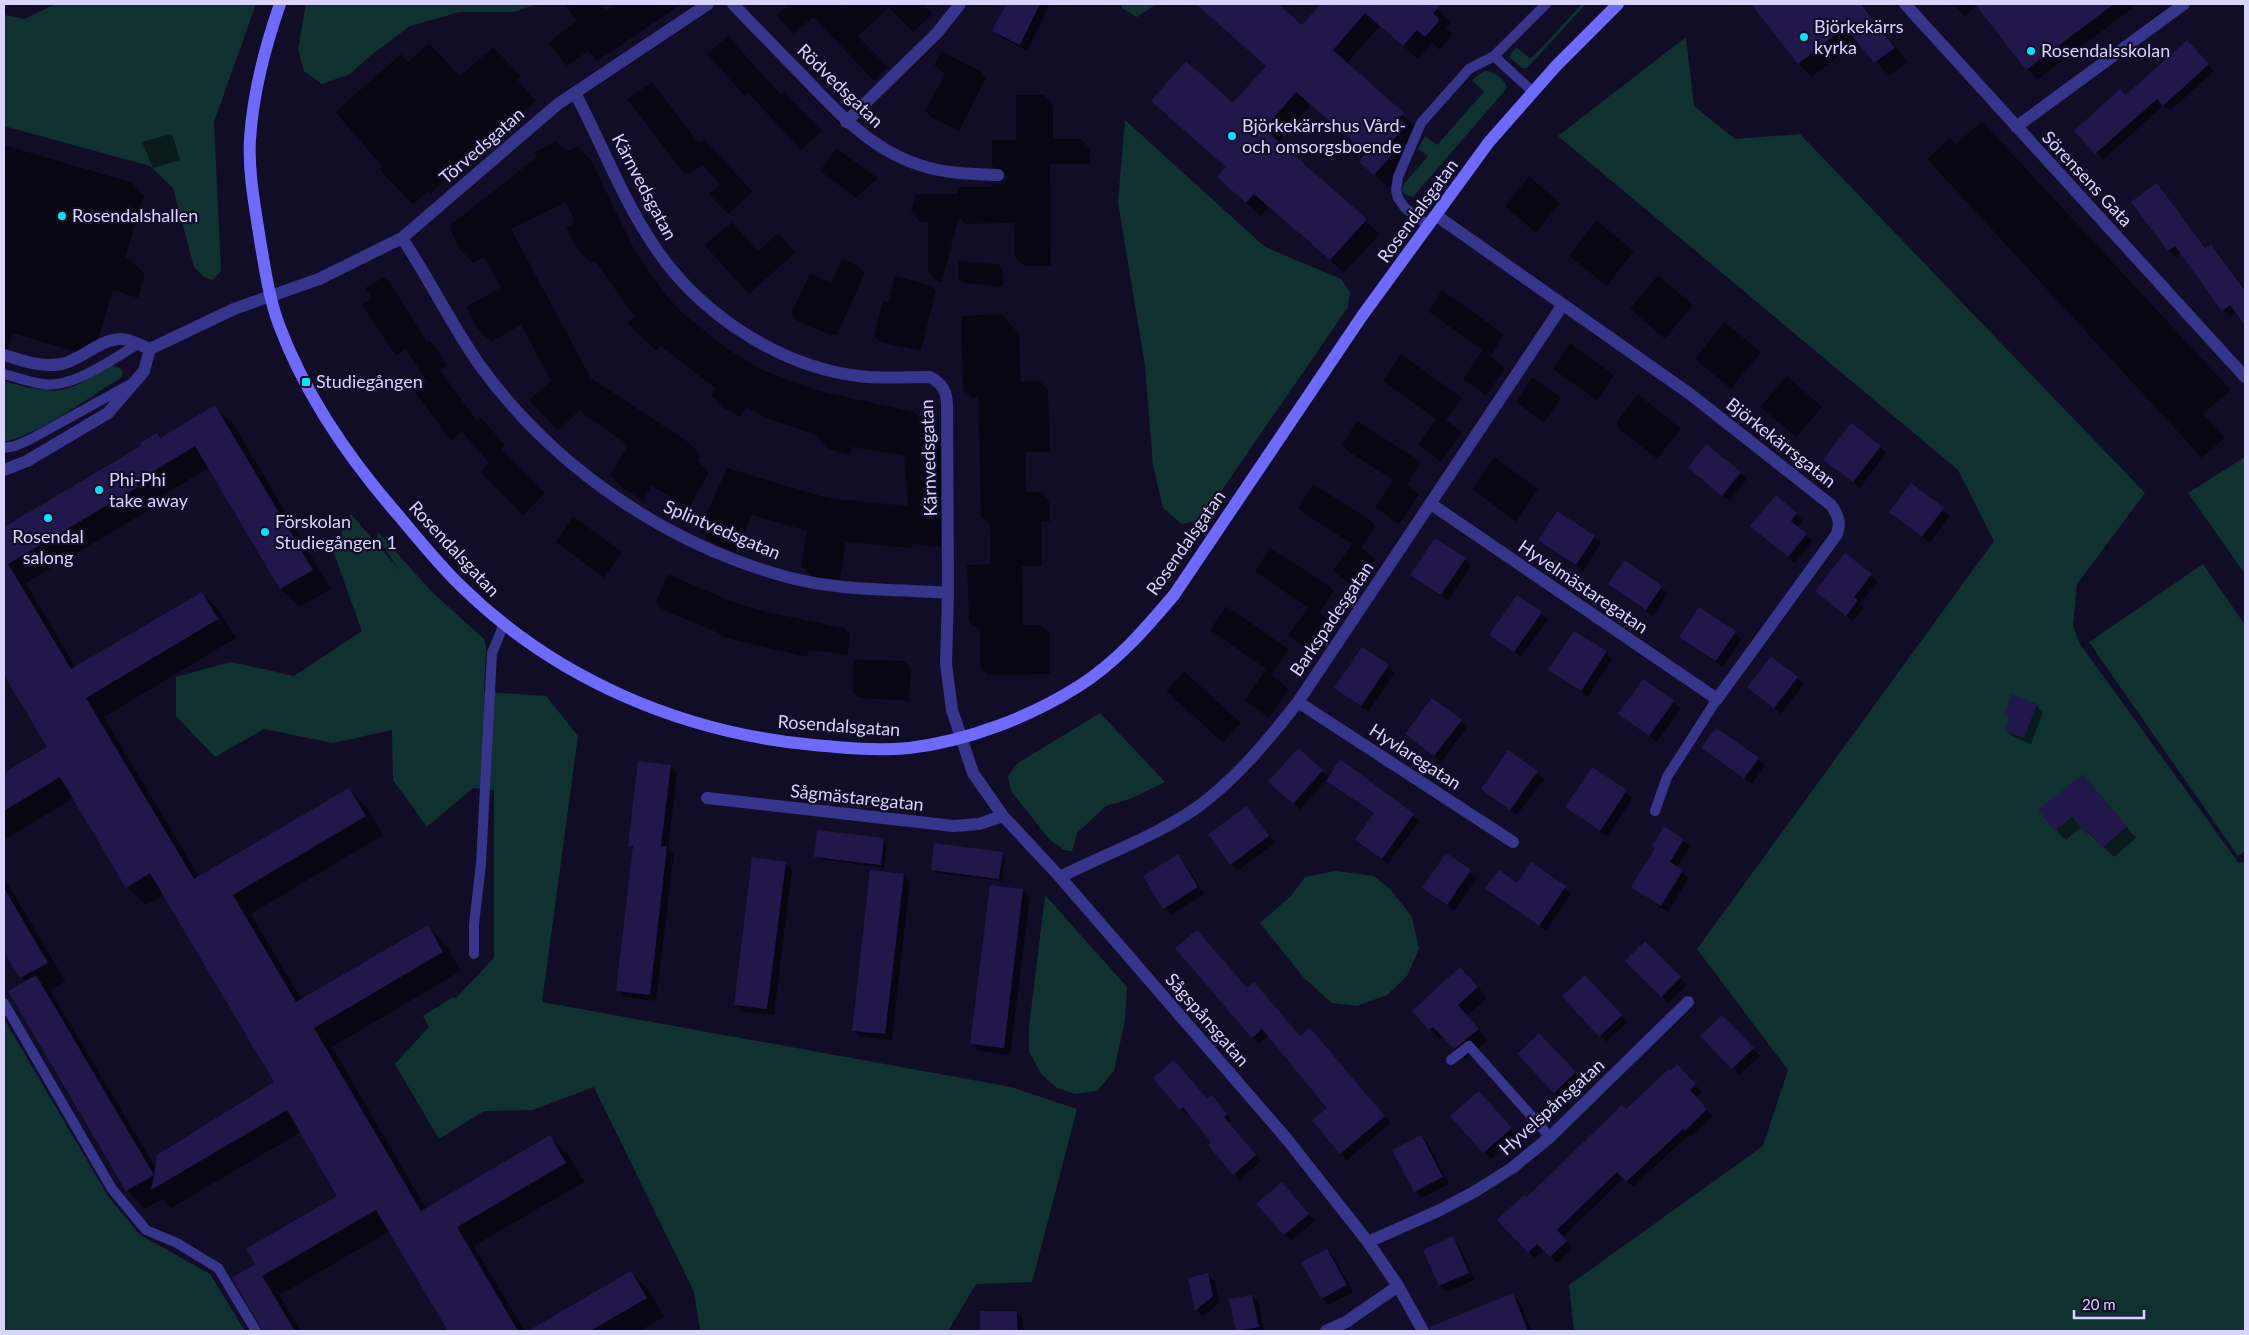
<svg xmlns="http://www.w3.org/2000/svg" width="2249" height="1335" font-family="Lato,sans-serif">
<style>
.green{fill:#0f3231}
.shadow{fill:#0007;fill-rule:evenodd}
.building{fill:#22174a}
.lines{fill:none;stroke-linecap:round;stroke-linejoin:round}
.lane{stroke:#37348b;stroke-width:10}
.street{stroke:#37348b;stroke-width:12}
.secondary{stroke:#6e6aff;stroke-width:12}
.poi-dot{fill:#00e5fe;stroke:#120d27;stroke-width:2}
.labels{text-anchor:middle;stroke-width:4.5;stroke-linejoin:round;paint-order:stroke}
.poi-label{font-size:18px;fill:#d8d3ff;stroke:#120d27;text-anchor:start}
.street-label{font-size:18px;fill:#d8d3ff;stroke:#120d27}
</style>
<rect width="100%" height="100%" fill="#120d27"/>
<!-- green -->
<path class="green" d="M56,4H256L214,122L221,271L213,280L204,277L194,267L173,188L150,166L4,126V15L24,19Z
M306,4H537L514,12H460L410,26L370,56L350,74L322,84L304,71L298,49Z
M1122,4H1156L1137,17L1122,8Z
M1582,4H1586L1527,68H1522L1509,57L1516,47L1529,58L1533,57Z
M1686,37L1694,106L1735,139L1800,134L2145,493L2077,584L2073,626L2080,644L2238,862H2245V1331H1574L1569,1285L1763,1146L1788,1070L1697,949L1994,541L1958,470L1558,136Z
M1484,71C1493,71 1505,79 1507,88L1413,197L1405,194L1402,191L1403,185L1428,156L1418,149L1425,136L1437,145L1484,92L1472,80Z
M1125,120L1265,247L1341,279L1350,292L1348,307L1202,519L1182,524L1163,508L1153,465L1145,365L1118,202Z
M111,365L120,368L123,372L121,378C85,399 44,432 4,442V381C57,396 64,395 111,365Z
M2245,457V574L2188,493Z
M351,514L400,571L377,537L378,532L432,592L484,639L486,647L484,692L546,696L578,736L542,1002L1011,1087L1077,1109L1032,1282L976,1284L948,1331H700L694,1292L594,1087L533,1110L484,1111L439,1139L395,1064L429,1027L423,1016L453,997L456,998L494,958V790L473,788L427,827L393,780L392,730L333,743L264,729L215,757L176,716V677L231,662L294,676L362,631L333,551Z
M2203,564L2245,625V851L2238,856L2089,642Z
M1100,713L1165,782L1130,799L1106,806L1077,833L1072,851L1064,850L1049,839L1011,791L1008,776L1018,763Z
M1335,871L1374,876L1390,889L1412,917L1419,949L1407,976L1387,995L1357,1006L1332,1003L1304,978L1260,923L1291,896L1305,877Z
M1045,895L1127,987L1125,1020L1114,1071L1097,1091L1075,1094L1057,1088L1041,1074L1029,1051V1028Z
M4,1019L108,1196L139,1234L210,1274L245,1331H4Z"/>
<!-- shadow -->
<path class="shadow" d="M565,4H602L606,10L615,4H682L597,61L588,51L567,66L548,43L576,21Z
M789,4H839L841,6L844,4H923L933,14L913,32L889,8L858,36L888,67L874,81L813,17L794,34L776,15Z
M1007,4H1050L1027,51L1000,37L993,30Z
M1196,4H1276L1302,26L1322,4H1432L1451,22L1446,28L1453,34L1440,50L1432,43L1418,59L1380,26L1346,64L1416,127L1412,132L1420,139L1404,157L1410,164L1389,188L1361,162L1367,154L1311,105L1278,142L1380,234L1344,273L1269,207L1261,216L1218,177L1227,168L1234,105L1267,67Z
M1752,4H1815L1818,8L1823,4H1862L1908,62L1889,76L1858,41L1812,77L1798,63Z
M1953,4H2138L2037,80L1977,5L1965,16Z
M728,36L781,95L784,92L822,131L801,150L748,93L745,96L738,89L707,54Z
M429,43L460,76L493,47L521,76L517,79L536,101L430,194L428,191L413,205L379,169L382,166L335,112L401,54L408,62Z
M2193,49L2214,71L2170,111L2164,105L2103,160L2076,131Z
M941,51L980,71L986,78L959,131L932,118L925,111L945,74L934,65Z
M652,82L699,143L705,140L753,192L728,214L709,194L720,184L703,166L685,175L627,99Z
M1016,95H1044L1053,105V139H1081L1090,149V164H1050L1051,266H1024L1015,257L1014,223L965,224L959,217L942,282L937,281L928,272V222H920L911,212L915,194H958V187H992V184L1003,183L1008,176L1002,175L992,166V140H1016Z
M1982,121L2231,390L2203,414L2225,438L2202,458L1927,159L1950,138L1956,144Z
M170,134L173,137L180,160L153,168L142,142Z
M556,141L566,151L578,147L591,160L635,251L666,295L683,313L726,348L761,369L816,390L914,412L943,437L947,548L912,544L911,548L846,542L839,583L814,578L801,565L807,531L752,515L736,552L712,543L699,530L727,468L828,498L908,506L904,456L852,447L850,455L829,449L815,435L764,417L746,407L740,417L725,409L711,395L715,388L661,346L656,351L627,323L634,316L595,261L591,263L577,249L566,228L575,222L566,202L511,229L591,378L687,441L700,454L698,461L709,472L689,508L652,486L643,501L624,489L610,475L628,445L579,411L558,431L545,417L529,400L551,381L521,325L491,342L477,328L466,307L501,287L484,257L474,263L460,250L449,226L537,157L535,152Z
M4,145L130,182L144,196L125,258L131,260L145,274L138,298L113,290L93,357L13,333L7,353L4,352Z
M836,148L878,178L856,198L820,171Z
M1529,176L1560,203L1536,233L1505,206Z
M2156,184L2206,249L2211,245L2218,252L2245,290V323L2237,312L2230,317L2223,310L2181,253L2176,257L2169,251L2133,202Z
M1596,220L1634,251L1607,286L1569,256Z
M732,222L758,251L778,233L796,252L749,294L704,245Z
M842,259L858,266L865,273L837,335H830L798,321L791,314L810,273L831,283Z
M958,261L999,264L1002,268L1003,287L963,283L959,280Z
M1658,275L1693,305L1665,339L1630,309Z
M895,276L930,285L936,291L921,351L880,342L874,336L883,301L888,302Z
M384,277L391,284L427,342L429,340L436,347L447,366L440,370L477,421L481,418L488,425L505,445L501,449L545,493L523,515L480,472L489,463L462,432L451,440L445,433L414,391L427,382L406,349L397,355L390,348L362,304L372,298L365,288Z
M1442,290L1504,334L1491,356L1505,368L1486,396L1463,379L1482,350L1428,311Z
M1002,314L1019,334L1021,382L1040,381L1048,390L1050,452H1025L1026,492H1041L1049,500L1050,522H1041L1042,566H1022L1023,625H1041L1050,633V674L988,675L980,667V630L969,622L967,565L991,564L990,525L981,516L978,397L972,398L963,390L961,316Z
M1724,322L1761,352L1731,389L1695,359Z
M1570,343L1614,375L1597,401L1553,369Z
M1401,354L1462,398L1446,420L1462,432L1441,462L1418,445L1436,419L1383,381Z
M1787,376L1822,407L1796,437L1760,407Z
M1532,377L1561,398L1544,423L1516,402Z
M1638,394L1681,429L1657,459L1617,427V421Z
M215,406L234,425L331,589L300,607L281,589L209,468L153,501L156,506L26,583L76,668L202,593L220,612L236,638L104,717L200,878L349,789L367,808L383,835L251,914L302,1000L427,926L446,945L461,971L332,1047L427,1210L550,1137L569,1156L584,1182L474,1246L525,1331H449L390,1231L282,1294L277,1291L301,1331H263L255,1266L339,1196L301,1132L171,1208L162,1199L145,1209L127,1190L26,982L4,950V877L66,982L50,990L156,1168L275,1082L164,895L146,905L127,887L74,798L4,840V774L48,748L4,672V528L143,446L157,434L161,439ZM213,613H216L222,624L220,625Z
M1357,421L1414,457L1421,463L1407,485L1419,495L1399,525L1375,507L1393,480L1349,452L1342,445Z
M1880,446L1886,453L1860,488L1825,460Z
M1494,457L1538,489L1516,522L1472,489Z
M1740,473L1747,479L1730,501L1696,474Z
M1313,484L1369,519L1376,526L1361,548L1376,560L1356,589L1333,571L1352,544L1305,514L1298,508Z
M1911,484L1950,516L1930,543L1897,518Z
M1776,497L1803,520L1797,528L1813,541L1795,563L1758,532Z
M573,516L622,552L604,578L556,542Z
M1594,537L1601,543L1583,571L1539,540Z
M1270,548L1327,584L1334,591L1320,612L1333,625L1312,654L1288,635L1308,608L1255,571Z
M1465,559L1471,566L1448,601L1412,575Z
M1625,562L1668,593L1653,616L1610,584Z
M668,574L731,601L763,611L844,628L850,635L848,655L809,650L807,657L722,637L718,633L662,609L656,602Z
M1871,575L1878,582L1860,604L1864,608L1853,621L1816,591Z
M1226,606L1289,649L1272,675L1289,689L1269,718L1245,700L1266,669L1210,630Z
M1699,609L1742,639L1723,667L1681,637Z
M1541,613L1548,619L1521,657L1491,635Z
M1606,652L1612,659L1588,697L1550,670Z
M854,659L904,661L911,668L909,701L859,698L853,692Z
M1388,666L1395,673L1368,712L1336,687Z
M1184,671L1241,723L1223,743L1166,691Z
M1797,678L1804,684L1781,714L1749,688Z
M1673,702L1680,709L1657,742L1620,714Z
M2036,705L2043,712L2031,744L2013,737L2006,730L2011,719L2005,714Z
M1461,721L1467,728L1441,762L1406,734Z
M1703,748L1758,759L1765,766L1752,784Z
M670,766L677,773L668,849L674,854L656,1001L624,997L618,991L634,849L630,845Z
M1592,769L1633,798L1607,837L1566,807Z
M1322,771L1329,778L1413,815L1419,821L1388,864L1356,839L1375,814L1326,780L1300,810L1276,788Z
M1537,772L1544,779L1517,815L1483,789Z
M2083,775L2136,838L2114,857L2082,827L2066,840L2056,830Z
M1246,807L1275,843L1238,871L1231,864Z
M884,839L887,842L884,868L818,859L815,856Z
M1683,840L1690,846L1677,868L1689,878L1668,912L1632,887Z
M1002,854L1005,857L1002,881L935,873L932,870Z
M1446,854L1477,878L1454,911L1423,888Z
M1178,856L1185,863L1204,894L1171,915L1164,908Z
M785,863L792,870L774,1015L742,1012L735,1005Z
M1531,864L1571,893L1546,931L1487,888L1517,885Z
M903,875L910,882L892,1040L860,1037L853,1030Z
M1023,890L1030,897L1010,1055L978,1051L972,1044Z
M1645,943L1687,985L1668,1003L1627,961Z
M1471,979L1487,998L1467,1016L1488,1040L1465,1059L1444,1037L1440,1040L1413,1011Z
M1592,983L1628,1022L1606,1042L1600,1036Z
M1247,989L1300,1037L1317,1036L1391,1123L1347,1160L1340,1153L1329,1108L1269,1035L1259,1044L1252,1037Z
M1722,1017L1760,1056L1739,1075L1702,1036Z
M1539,1035L1582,1079L1561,1099L1518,1055Z
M1677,1066L1702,1092L1696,1098L1713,1116L1692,1136L1690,1134L1633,1187L1624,1178L1563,1237L1573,1248L1557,1263L1544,1250L1535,1258L1529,1252L1527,1199Z
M1154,1079L1218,1103L1232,1120L1228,1123L1261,1161L1240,1180L1209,1145L1213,1142L1189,1113L1186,1115Z
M1485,1099L1517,1136L1491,1159L1452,1116Z
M1421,1136L1428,1143L1449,1184L1422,1198L1415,1191Z
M1288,1190L1315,1221L1291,1241L1258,1204Z
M1452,1238L1459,1245L1475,1280L1446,1292L1440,1286L1424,1250Z
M1327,1250L1334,1257L1353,1292L1329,1305L1322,1298Z
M631,1272L649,1291L664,1317L640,1331H530Z
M1208,1275L1215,1281L1219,1303L1203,1317L1196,1310L1189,1279Z
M1513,1295L1520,1302L1531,1331H1456L1454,1325Z
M1252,1296L1259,1303L1264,1331H1237L1230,1300Z
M1017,1312L1023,1319L1024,1331H981V1313Z"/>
<!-- building -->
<path class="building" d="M1006,4H1040L1020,45L992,31Z
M1196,4H1278L1302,25L1321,4H1442L1433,13L1440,20L1425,37L1417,30L1403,46L1365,13L1333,50L1404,113L1399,118L1407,125L1390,143L1397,149L1374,175L1359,162L1366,153L1296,92L1264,129L1367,219L1330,260L1254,194L1246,203L1217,177L1226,167L1151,101L1186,61L1233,103L1266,66Z
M1751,4H1861L1895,48L1874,63L1845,27L1798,64Z
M1975,4H2114L2026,70Z
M2187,40L2209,64L2163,106L2157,99L2095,154L2074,131L2120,89L2126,95Z
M2157,183L2205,248L2211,244L2245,291V325L2230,305L2222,311L2175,246L2168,251L2131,202Z
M215,405L313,570L280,589L195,446L136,482L138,487L8,564L71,669L202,592L218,619L86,698L194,879L349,788L366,816L233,895L296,1002L428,925L443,952L314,1028L421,1211L550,1135L566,1163L457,1227L518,1331H448L376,1210L262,1276L246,1249L337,1196L287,1110L151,1190L154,1175L126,1191L8,991L36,975L154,1175L157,1155L274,1082L150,873L126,888L60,777L4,811V773L47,747L4,675V527L141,446L140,443L157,433L160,438Z
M1851,423L1881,446L1853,482L1823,460Z
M1706,444L1741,472L1722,496L1688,468Z
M1911,483L1944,508L1922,537L1889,512Z
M1776,495L1797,513L1791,521L1807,534L1788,557L1750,526Z
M1557,511L1595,536L1576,565L1538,540Z
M1435,538L1466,558L1441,595L1410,575Z
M1845,553L1872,574L1854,597L1858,600L1846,616L1815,591Z
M1625,560L1662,586L1646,610L1608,584Z
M1517,595L1542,612L1514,652L1489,635Z
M1699,607L1736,631L1716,661L1679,637Z
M1574,631L1607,651L1581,691L1548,670Z
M1362,647L1389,665L1361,706L1334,688Z
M1771,656L1798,677L1774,708L1747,688Z
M1643,679L1674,701L1649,736L1618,714Z
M2011,694L2037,704L2024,738L2005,731L2010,717L2004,714Z
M1432,698L1462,720L1434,756L1405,734Z
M1716,728L1759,758L1744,778L1701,748Z
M1298,748L1323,770L1293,804L1268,782Z
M1508,750L1538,771L1510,810L1481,789Z
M1340,759L1414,814L1382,859L1355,840L1374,813L1326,781Z
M638,761L671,765L661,846H667L650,995L616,991L633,846H628Z
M1592,767L1627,790L1600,831L1565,807Z
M2083,774L2127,827L2102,848L2089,831L2086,834L2072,817L2055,831L2038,810Z
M1247,806L1269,836L1230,865L1208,834Z
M1664,826L1684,839L1670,862L1683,870L1661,906L1631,887L1655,848L1652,846Z
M817,830L884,838L881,865L814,857Z
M934,843L1003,852L999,879L931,870Z
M1446,853L1471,870L1447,905L1422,888Z
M1178,854L1198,887L1163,909L1143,876Z
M752,857L786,862L767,1009L734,1005Z
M1531,862L1566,886L1539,926L1485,888L1499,870L1517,883Z
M870,870L904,874L885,1034L852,1031Z
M990,885L1023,889L1004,1048L970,1044Z
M4,888L48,963L20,978L4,952Z
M1197,930L1247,988L1254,982L1300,1036L1310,1028L1385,1116L1340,1154L1312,1120L1327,1108L1262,1029L1252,1038L1175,948Z
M1645,941L1681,977L1661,997L1625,961Z
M1460,967L1478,987L1458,1005L1479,1029L1454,1049L1433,1027L1429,1030L1412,1011Z
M1585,975L1622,1015L1599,1037L1562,996Z
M1722,1015L1754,1048L1732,1069L1700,1036Z
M1539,1033L1576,1072L1554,1093L1517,1054Z
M1174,1060L1207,1099L1212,1095L1227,1114L1224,1117L1256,1155L1233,1175L1208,1145L1211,1142L1183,1107L1180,1110L1153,1078Z
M1677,1064L1696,1084L1690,1090L1707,1109L1685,1131L1683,1129L1626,1182L1617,1172L1557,1230L1567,1241L1550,1257L1537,1244L1528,1253L1497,1220L1524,1195L1527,1197L1622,1105L1626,1109L1669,1069L1671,1070Z
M1479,1091L1512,1128L1483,1153L1450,1116Z
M1421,1135L1443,1177L1414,1192L1392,1150Z
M1282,1182L1309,1214L1284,1235L1256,1204Z
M1453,1236L1469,1273L1439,1286L1423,1250Z
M1327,1249L1347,1285L1321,1299L1301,1262Z
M255,1264L295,1331H263L232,1278Z
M631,1271L647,1298L590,1331H528Z
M1208,1273L1213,1296L1195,1311L1188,1278Z
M1513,1293L1528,1331H1431L1430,1327Z
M1252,1295L1259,1327L1236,1331L1229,1299Z
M980,1311H1017V1331H980Z"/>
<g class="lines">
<!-- lane -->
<path class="lane" d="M1494,56L1532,91
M1429,226L1405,208L1398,198L1396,190L1398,177L1421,123L1469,69L1494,56L1546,4
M4,374C16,377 29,382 42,384C72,389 113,359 138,344
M4,448L15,446L31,439L134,382
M1655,811L1667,777L1717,699
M474,954V924L481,864L492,653L504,624
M4,1003L112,1189L146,1230L177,1243L218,1268L256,1331
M1451,1060L1469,1046L1550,1137"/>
<!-- street -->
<path class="street" d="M733,4C756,28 779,52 802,75C838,113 874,153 926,167C950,174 974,174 998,175
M1905,4L2245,377
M575,93C600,140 620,193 649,238C693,309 774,365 858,376C882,379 907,377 930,377C943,384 947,392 947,406L948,593L946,664L952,710L973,773L1003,816L1060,877L1286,1138L1368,1242L1398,1286L1423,1331
M846,122L937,33L960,4
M2016,127L2184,4
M402,238C430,280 452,326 481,367C555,468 666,544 787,577C838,591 896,589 948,593
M4,355C22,360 41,368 61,364C82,360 99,339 121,339C130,339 142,346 150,349L234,309L319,279L402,238L558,104L708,4
M4,470L27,461L108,413L144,371L150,349
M1431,504L1717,699L1837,534C1841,522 1838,515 1831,505L1690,394L1437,216
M1298,702L1513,842
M707,798L954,826L979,824L1003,816
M1060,877C1105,854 1157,836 1199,806C1238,777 1268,740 1298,702L1562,306
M1368,1242L1438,1211L1474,1192L1512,1168L1550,1137L1688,1002
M1326,1331L1346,1322L1398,1286"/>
<!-- secondary -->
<path class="secondary" d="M280,4C265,47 253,92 250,139C248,172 255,207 260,240C265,269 269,298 279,325C306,397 349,459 399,516C419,540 439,565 462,587C557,680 683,733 814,745C846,748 878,751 909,748C968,741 1030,717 1079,686C1117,662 1146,628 1174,595L1362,316L1489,142L1556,66L1618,4"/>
</g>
<!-- markers -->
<g class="poi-dot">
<circle cx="1804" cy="37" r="5"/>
<circle cx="2031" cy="51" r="5"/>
<circle cx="1232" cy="136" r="5"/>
<circle cx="62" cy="216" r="5"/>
<rect x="301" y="377" width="10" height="10" rx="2.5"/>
<circle cx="99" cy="490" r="5"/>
<circle cx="48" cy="518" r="5"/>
<circle cx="265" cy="532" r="5"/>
</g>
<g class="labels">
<!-- poi labels -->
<g class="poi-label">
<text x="1814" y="33">Björkekärrs<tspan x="1814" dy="21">kyrka</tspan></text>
<text x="2041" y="57">Rosendalsskolan</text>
<text x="1242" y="132">Björkekärrshus Vård-<tspan x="1242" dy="21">och omsorgsboende</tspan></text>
<text x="72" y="222">Rosendalshallen</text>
<text x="316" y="388">Studiegången</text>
<text x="109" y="486">Phi-Phi<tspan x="109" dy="21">take away</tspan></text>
<text x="275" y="528">Förskolan<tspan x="275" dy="21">Studiegången 1</tspan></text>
<text x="48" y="543" text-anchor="middle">Rosendal<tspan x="48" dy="21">salong</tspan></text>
</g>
<!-- street labels -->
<g class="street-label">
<text transform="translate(840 86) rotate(44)" y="6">Rödvedsgatan</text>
<text transform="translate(482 146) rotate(-41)" y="6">Törvedsgatan</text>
<text transform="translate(2087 179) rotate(47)" y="6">Sörensens Gata</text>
<text transform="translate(644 187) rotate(62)" y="6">Kärnvedsgatan</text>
<text transform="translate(1418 211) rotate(-54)" y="6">Rosendalsgatan</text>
<text transform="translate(1781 443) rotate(38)" y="6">Björkekärrsgatan</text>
<text transform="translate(929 458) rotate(-92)" y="6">Kärnvedsgatan</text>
<text transform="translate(722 530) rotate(23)" y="6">Splintvedsgatan</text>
<text transform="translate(1186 543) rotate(-55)" y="6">Rosendalsgatan</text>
<text transform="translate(454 549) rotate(47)" y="6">Rosendalsgatan</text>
<text transform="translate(1583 587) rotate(34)" y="6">Hyvelmästaregatan</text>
<text transform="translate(1332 619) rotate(-56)" y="6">Barkspadesgatan</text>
<text transform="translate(839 726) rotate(4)" y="6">Rosendalsgatan</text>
<text transform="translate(1415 757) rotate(33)" y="6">Hyvlaregatan</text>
<text transform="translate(857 798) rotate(6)" y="6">Sågmästaregatan</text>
<text transform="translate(1207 1020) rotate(49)" y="6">Sågspånsgatan</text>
<text transform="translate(1552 1107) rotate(-42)" y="6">Hyvelspånsgatan</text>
</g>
</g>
<!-- border -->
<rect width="2249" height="1335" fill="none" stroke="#d8d3ff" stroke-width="10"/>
<!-- scale -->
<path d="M2074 1310v8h70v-8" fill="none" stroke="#d8d3ff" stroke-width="2.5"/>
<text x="2082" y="1310" font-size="15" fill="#d8d3ff" stroke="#120d27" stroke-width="4" paint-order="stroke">20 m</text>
</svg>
